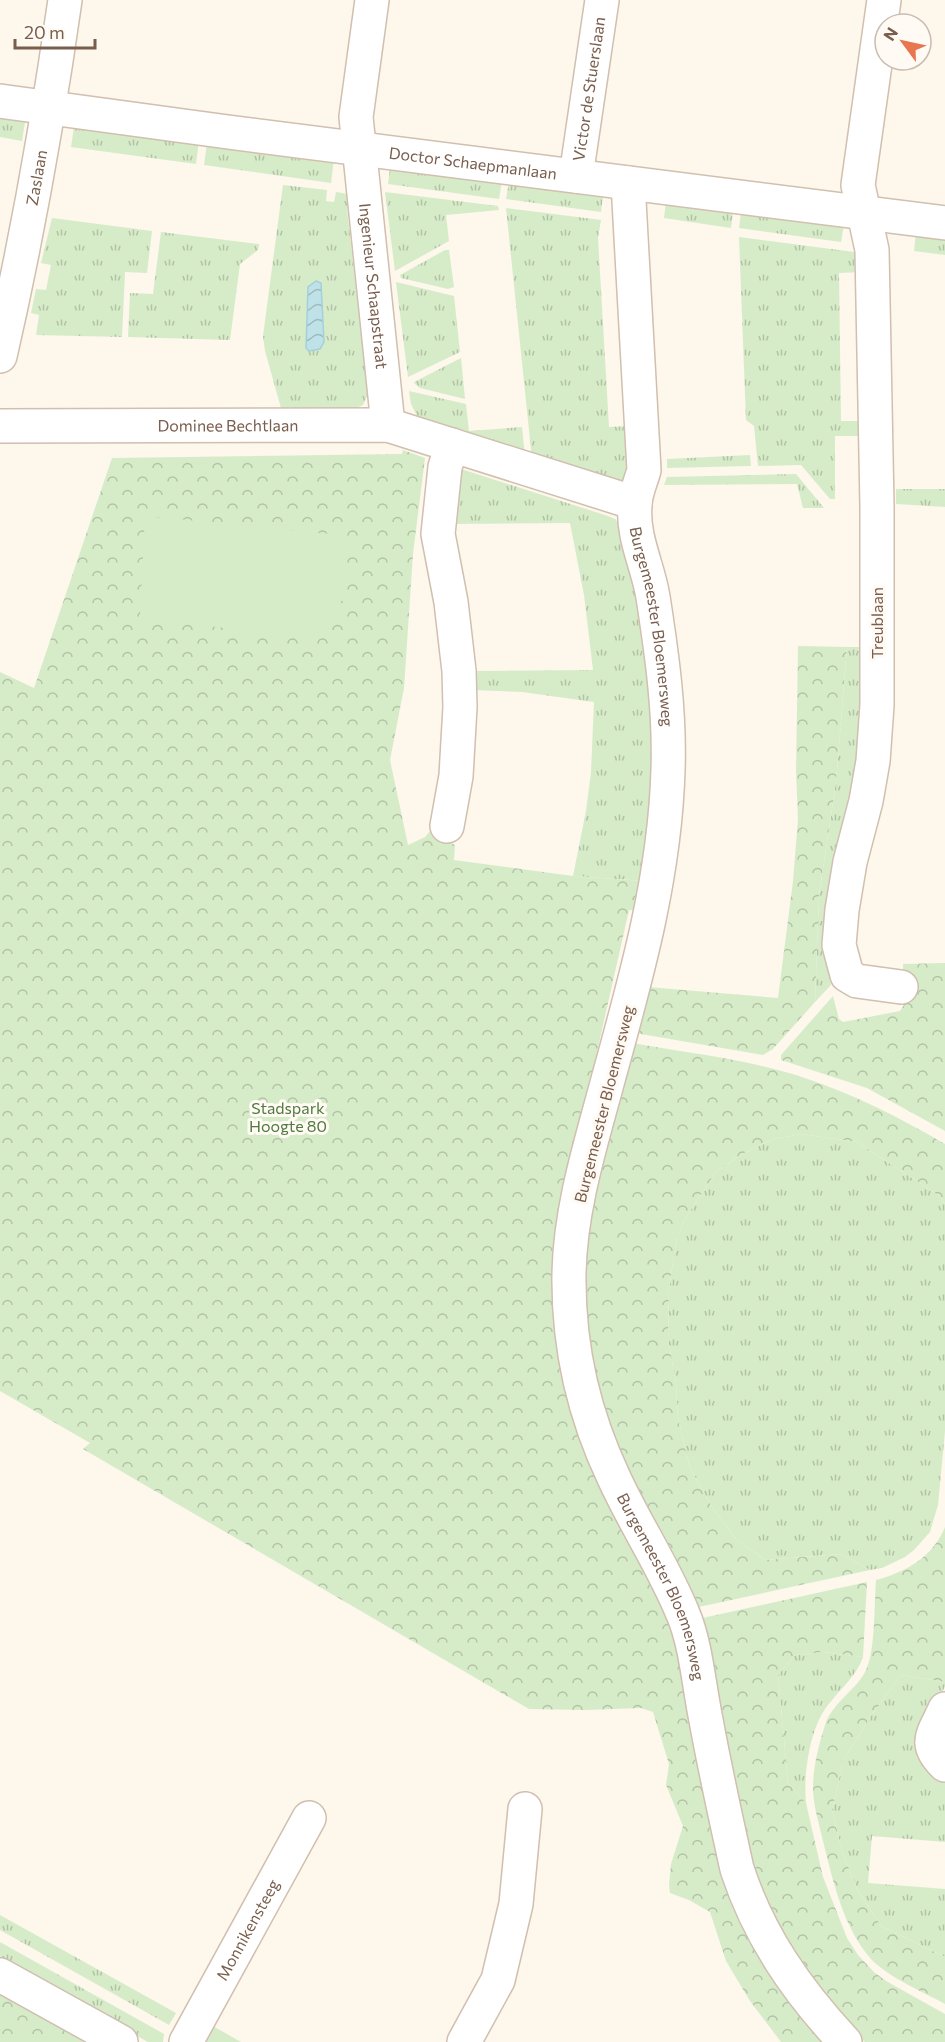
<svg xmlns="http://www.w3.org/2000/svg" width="945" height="2042" font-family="Commissioner,sans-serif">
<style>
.grass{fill:url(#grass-tufts);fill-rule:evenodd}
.forest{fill:url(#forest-crowns)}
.pitch{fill:#d6ecc9}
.water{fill:url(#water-waves);stroke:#a5d0da;stroke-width:1.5}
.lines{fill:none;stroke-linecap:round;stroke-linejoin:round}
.minor-casing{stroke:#d1bfb0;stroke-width:36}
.minor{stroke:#fff;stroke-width:33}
.labels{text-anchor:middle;stroke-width:6;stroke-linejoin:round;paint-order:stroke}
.street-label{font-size:16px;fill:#7a5e4d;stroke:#fffaf3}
.park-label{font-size:16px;fill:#507a41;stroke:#fffaf3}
</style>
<defs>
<pattern id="grass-tufts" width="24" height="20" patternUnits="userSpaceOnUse" patternTransform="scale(1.5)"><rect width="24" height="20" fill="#d6ecc9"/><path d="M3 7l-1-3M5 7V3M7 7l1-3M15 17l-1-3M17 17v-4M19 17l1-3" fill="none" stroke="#b3c2a5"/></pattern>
<pattern id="forest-crowns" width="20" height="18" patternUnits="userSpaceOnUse" patternTransform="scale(1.5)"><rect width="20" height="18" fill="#d6ecc9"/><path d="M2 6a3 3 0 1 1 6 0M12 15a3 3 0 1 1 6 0" fill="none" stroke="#b3c2a5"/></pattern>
<pattern id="water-waves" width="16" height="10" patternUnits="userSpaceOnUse" patternTransform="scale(1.5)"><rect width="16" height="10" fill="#bfe1e8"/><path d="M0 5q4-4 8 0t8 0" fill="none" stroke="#a0babe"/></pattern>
</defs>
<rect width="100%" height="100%" fill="#fdf7ec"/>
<!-- grass -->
<path class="grass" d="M0,114L21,118L25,122L22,141L0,137Z
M74,127L199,141L196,164L71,147Z
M207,143L334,159L331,183L204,165Z
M390,168L502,181L499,199L388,184Z
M509,182L603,195L601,212L506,199Z
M283,185L327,190L326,201L334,202L336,192L354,195V200L347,209L368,394L363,405L356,408H281L265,351L263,336ZM316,281L320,349L309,351L308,287Z
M385,192L498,206L499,210L446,215L449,241L395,271Z
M666,202L733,211L731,228L664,218Z
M506,208L601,220L598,238L609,427L631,426L632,452L625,479L617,483L532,459Z
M741,212L844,225L841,242L739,228Z
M52,218L152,231L147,273L125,272L122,337L36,335L39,315L31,313L36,289L46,290L51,265L41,263Z
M161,232L259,244L258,250L240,264L230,340L128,337L130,293L153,294Z
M916,233L945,237V255L914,251Z
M739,237L862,253V272L839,273L841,421H864V436H835V499H830L801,465L758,466L754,426L746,420Z
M445,250H449L454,287L448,289L401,278L400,275Z
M396,282L454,296L460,352L408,377Z
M461,358L465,399L420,388L415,384L414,382Z
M409,391L466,404L469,431L522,427L525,456L418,418L411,404Z
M750,455L751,466L667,468V459Z
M458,468L608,516L615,519L621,527L633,570L651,673L654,779L645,881L573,876L586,811L591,772L594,702L522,692L472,690V671L593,670L584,595L570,523L452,524Z
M796,474L824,508H803L797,484L664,485L667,477Z
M896,489H945V507L896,504Z
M847,647H865L863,730L827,965L831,985L815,1002L819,895L836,782Z
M801,1134L857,1142L941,1197L945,1204V1431L938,1505L930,1532L914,1550L905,1557L882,1568L870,1570L841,1554L765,1560L736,1539L712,1507L690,1468L678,1418L676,1383L668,1339L669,1288L677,1237L686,1217L716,1172L742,1154L773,1139Z
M823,1652L863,1657C856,1677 840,1689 828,1705C810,1727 803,1775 806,1803L788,1783L778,1675L795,1655Z
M901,1675L945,1682V1686L916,1752L945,1781V1842L872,1836L868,1883L945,1889V1957L881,1926L857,1889L842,1851L832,1810L843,1761L871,1716Z
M0,1915L176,2013L169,2025L0,1930Z
M0,1942L164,2034L163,2042H148L0,1959Z
M204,2021L241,2042H202Z"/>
<!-- forest -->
<path class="forest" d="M403,450L425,458L413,554L404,688L390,760L408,845L425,837L430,831L455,845L454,860L573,876L645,881L640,911L629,910L576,1145L557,1270L677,1647L724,1873L828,2042H781L750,2001L726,1961L710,1912L689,1900L670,1893L669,1885L671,1864L683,1826L666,1785L669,1764L653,1712L641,1708L586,1710L529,1709L83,1449L90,1443L0,1391V672L34,688L112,458L402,454Z
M798,646L847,647L836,782L819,895L815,1002L773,1049L763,1055L635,1033L648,987L778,998L793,881L798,819L796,771Z
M945,963V1131L867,1088L781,1060V1055L833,996L839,1019L843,1022L900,1011L904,1005L903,964Z
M632,1043C687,1053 746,1059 799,1076C851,1093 899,1117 945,1144V1204L941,1197L857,1142L801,1134L773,1139L742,1154L716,1172L686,1217L677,1237L669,1288L668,1339L676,1383L678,1418L690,1468L712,1507L736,1539L765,1560L841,1554L870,1570L694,1608L626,1477L590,1370L584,1274L593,1194Z
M945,1527V1682L901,1675L871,1716L843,1761L832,1810L842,1851L857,1889L881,1926L945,1957V2004C922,1991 889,1978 871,1959C843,1927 833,1881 823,1841C819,1823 813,1806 813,1787C813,1767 819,1744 825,1725C831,1705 853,1692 864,1674C876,1655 874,1604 876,1580C906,1572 933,1557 945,1527Z
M867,1582L863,1657L823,1652L795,1655L778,1675L788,1783L806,1803L823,1877L847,1938L858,1955L874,1972L886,1981L945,2014V2042H865L854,2033L802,1973L750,1868L698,1619Z
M0,1991L92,2042H0Z"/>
<!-- pitch -->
<path class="pitch" d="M145,516L341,535L345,561L343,599L312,638L140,618Z"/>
<!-- water -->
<path class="water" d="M316,281L321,283L324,342L320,349L309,351L306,348L308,287Z"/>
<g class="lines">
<!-- minor casing -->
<g class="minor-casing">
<g id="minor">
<path id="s1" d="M372,0L356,117L388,425"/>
<path d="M884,0L858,185L872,250L877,506V705L873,761L866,801L850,862L842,910L839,945L847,975L857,981L901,987"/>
<path id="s2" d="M0,101L228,132L945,223"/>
<path id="s3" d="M576,176L602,0"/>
<path id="s4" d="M628,183L644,470C641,481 635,494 635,505C632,537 648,566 653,597C662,655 670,712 668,770C665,875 637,975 609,1076C592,1140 570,1207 569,1274C568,1346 583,1413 614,1478C635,1524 664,1567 683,1614C696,1644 699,1687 706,1720C715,1770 726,1819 737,1869C759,1936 797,1991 845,2042"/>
<path id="s5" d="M0,356C27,238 48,120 65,0"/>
<path id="s6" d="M0,426L388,425L635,503"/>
<path d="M447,826L456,776L460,707L459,671L451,602L438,534L445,467L452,445"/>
<path d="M945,1709C934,1734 922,1743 945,1765"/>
<path d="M0,1975L121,2042"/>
<path id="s7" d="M186,2042L309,1818"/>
<path d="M464,2042L498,1980L516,1904L525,1809"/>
</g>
</g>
<!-- minor -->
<use href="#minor" class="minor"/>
</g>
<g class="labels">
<!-- street labels -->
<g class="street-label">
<text dy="6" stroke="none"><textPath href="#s3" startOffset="88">Victor de Stuerslaan</textPath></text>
<text dy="6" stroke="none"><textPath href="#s2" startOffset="477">Doctor Schaepmanlaan</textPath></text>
<text dy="6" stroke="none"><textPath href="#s5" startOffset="182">Zaslaan</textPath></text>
<text dy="6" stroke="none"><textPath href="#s1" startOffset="288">Ingenieur Schaapstraat</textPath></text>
<text dy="6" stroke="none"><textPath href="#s6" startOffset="228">Dominee Bechtlaan</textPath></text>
<text transform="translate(877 623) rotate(-90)" y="6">Treublaan</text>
<text dy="6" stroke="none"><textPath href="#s4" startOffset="447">Burgemeester Bloemersweg</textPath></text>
<text transform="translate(604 1104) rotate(-76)" y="6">Burgemeester Bloemersweg</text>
<text dy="6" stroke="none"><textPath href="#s4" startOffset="1437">Burgemeester Bloemersweg</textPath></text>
<text dy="6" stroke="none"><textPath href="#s7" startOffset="128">Monnikensteeg</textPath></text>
</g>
<!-- park labels -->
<g class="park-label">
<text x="288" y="1114">Stadspark<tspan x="288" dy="18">Hoogte 80</tspan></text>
</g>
</g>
<!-- north arrow -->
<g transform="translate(903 42) rotate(303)"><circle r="28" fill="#fffaf3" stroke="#cabcb1" stroke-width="1.5"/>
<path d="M0-4.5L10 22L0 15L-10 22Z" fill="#e77651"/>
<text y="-9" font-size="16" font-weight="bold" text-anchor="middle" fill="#7a5e4d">N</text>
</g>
<!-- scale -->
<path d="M15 39v9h80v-9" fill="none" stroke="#7a5e4d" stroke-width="3"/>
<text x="24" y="39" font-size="18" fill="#7a5e4d" stroke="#fffaf3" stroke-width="4.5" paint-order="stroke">20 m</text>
</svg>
